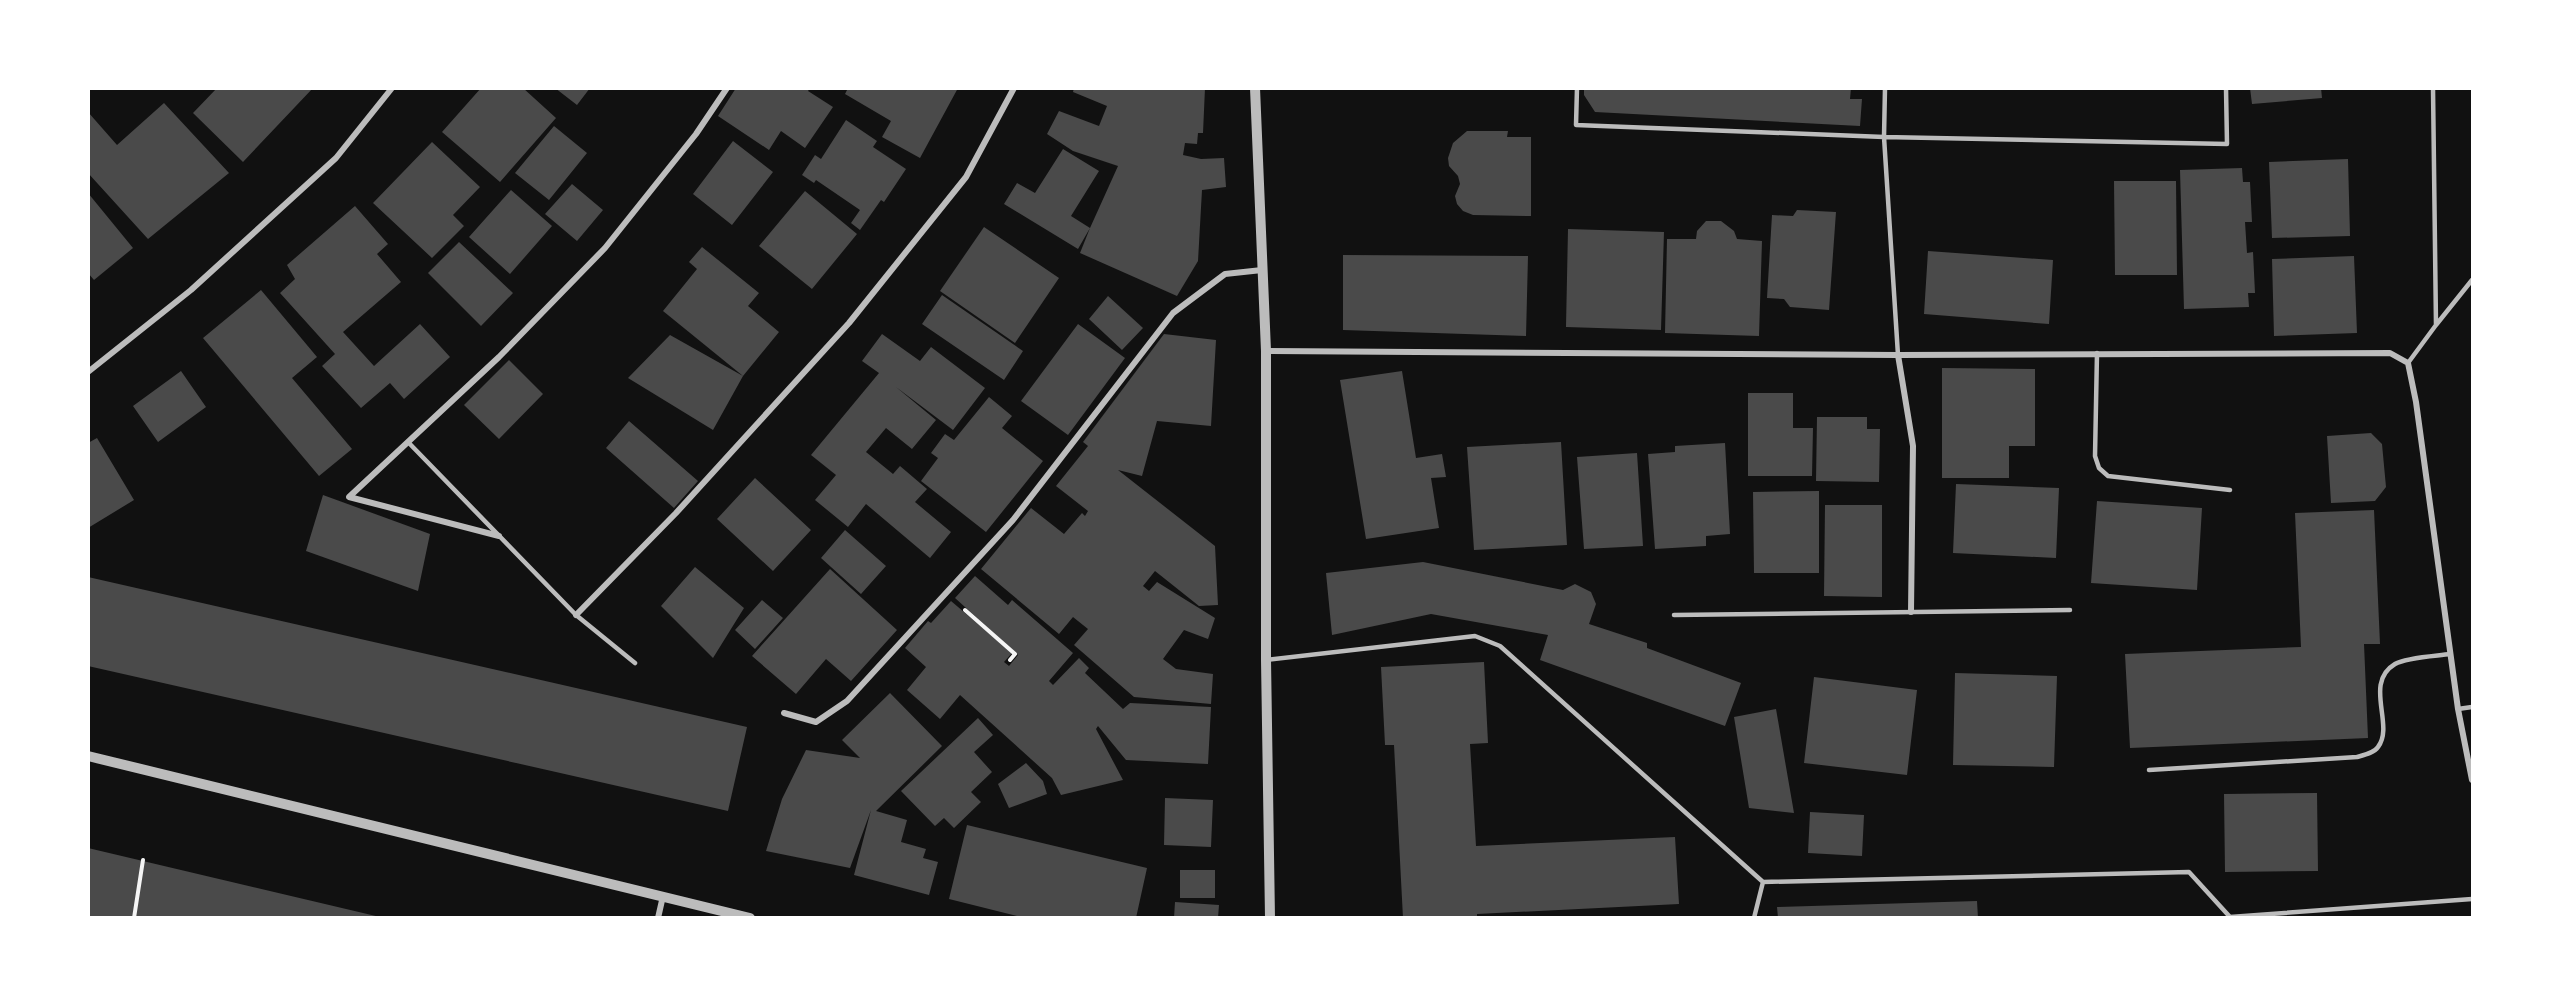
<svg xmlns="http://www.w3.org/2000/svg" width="2561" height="1006" font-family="'Alegreya Sans',sans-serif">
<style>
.building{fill:#4a4a4a}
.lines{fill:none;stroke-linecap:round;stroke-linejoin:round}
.path{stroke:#f5f5f5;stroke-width:4}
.service{stroke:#bcbcbc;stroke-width:4.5}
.minor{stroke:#bcbcbc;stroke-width:6}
.tertiary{stroke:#bcbcbc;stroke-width:10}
</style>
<rect width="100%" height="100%" fill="#111"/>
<!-- building -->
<path class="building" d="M217,88H313L243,162L193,113Z
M481,88H523L556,118L500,182L442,132Z
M555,88H590L577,105Z
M736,88H810L808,91L833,107L805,148L781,131L769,150L718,116Z
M848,88H958L920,158L882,137L891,121L845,94Z
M1074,88H1205L1203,133H1198L1197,144L1185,143L1183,155L1201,159L1224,158L1226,187L1202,190L1198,261L1177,296L1080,253L1090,228L1078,249L1004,204L1017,183L1035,193L1063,149L1099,171L1071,216L1090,228L1118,166L1073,151L1047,134L1059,111L1099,126L1107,106L1073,92Z
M1584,88H1851L1850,99H1862L1860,126L1595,112L1584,95Z
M2250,88H2321L2322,98L2252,104Z
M164,103L229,173L148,239L88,173V112L117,145Z
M846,120L877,141L873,147L906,169L884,202L881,200L860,230L851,223L860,210L816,180L814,183L802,175L815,155L821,159Z
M554,126L587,153L549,200L515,173Z
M1467,131H1508L1507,137H1531V216L1473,215L1463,211L1457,204L1455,196L1460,184L1458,176L1449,166L1448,158L1453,143Z
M733,141L773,172L732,225L693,194Z
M432,142L480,187L453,215L464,226L432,258L373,203Z
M2348,159L2350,236L2272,238L2269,162Z
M2242,168L2243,182H2250L2252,222H2245L2247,253L2253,252L2255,293H2248L2249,307L2184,309L2180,170Z
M2114,181H2176L2177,275H2115Z
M572,184L603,210L577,241L545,214Z
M511,190L552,226L510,274L469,237Z
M805,191L857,234L812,289L759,246Z
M88,193L133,248L94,280L88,273Z
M355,206L388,244L377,254L401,282L343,332L374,366L420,324L450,357L404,399L390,383L361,408L322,366L335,354L280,293L295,279L287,265Z
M1797,210L1836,212L1829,310L1790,307L1784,299L1767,298L1772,215L1793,216Z
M1706,221H1721L1734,231L1737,239L1762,241L1759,336L1665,333L1667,239H1696L1697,231Z
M984,227L1059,278L1015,343L940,291Z
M1568,229L1664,232L1661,330L1566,327Z
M459,242L513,293L481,326L428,273Z
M702,247L759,293L748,306L779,332L743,376L663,311L697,269L689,262Z
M1928,251L2053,260L2049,324L1924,314Z
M1343,255L1528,256L1526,336L1343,330Z
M2354,256L2357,333L2274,336L2272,259Z
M261,290L317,357L292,378L352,449L319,476L203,338Z
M942,295L1023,351L1004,380L922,324Z
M1108,296L1143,328L1122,350L1089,319Z
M1078,324L1125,358L1068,435L1021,401Z
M882,334L920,361L931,347L985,388L953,430L896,387L936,420L912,449L886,428L866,452L893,474L900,466L927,489L915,502L951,532L930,558L866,504L848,527L815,500L836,475L811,455L879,373L862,361Z
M1164,334L1216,340L1211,426L1157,421L1142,476L1118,470L1215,546L1218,605L1199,606L1155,571L1143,586L1149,591L1157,582L1215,618L1208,639L1184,630L1163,659L1176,669L1213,674L1211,704L1134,697L1074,645L1088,629L1073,617L1059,634L981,569L1031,508L1064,534L1082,513L1085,516L1088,511L1056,486L1088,446L1083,442Z
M670,335L743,376L713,430L628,378Z
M509,360L543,394L499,439L464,405Z
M1942,368L2035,369V446H2009V478H1942Z
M181,371L206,407L158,442L133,406Z
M1402,371L1416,458L1442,454L1446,477L1431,478L1439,528L1366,539L1340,380Z
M1748,393H1793V428H1813L1812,476H1748Z
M989,397L1012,416L1002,428L1043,461L986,532L921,481L938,458L931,453L945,434L954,440Z
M1817,417H1867V429H1880L1879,482L1816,481Z
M629,421L698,481L674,508L606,448Z
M2371,433L2382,444L2386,487L2375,501L2331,503L2327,436Z
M97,438L134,500L88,528V443Z
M1561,442L1567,545L1474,550L1467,447Z
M1725,443L1730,534L1706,536V546L1655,549L1648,454L1675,452V446Z
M1637,453L1643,546L1584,549L1577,457Z
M755,478L811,530L773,571L717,519Z
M1956,484L2059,488L2056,558L1953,553Z
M1819,491V573H1754L1753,492Z
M323,495L430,534L418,591L306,551Z
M2097,501L2202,508L2197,590L2091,583Z
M1825,505H1882V597L1824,596Z
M2374,510L2380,644H2364L2368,738L2130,748L2125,654L2301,647L2295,513Z
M845,530L886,566L861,594L821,558Z
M1423,562L1563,590L1575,584L1591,592L1596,604L1589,624L1647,643V648L1741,683L1725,726L1540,660L1548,635L1431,614L1332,635L1326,573Z
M695,567L744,608L713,658L661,606Z
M830,569L897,630L851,681L826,659L796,694L752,656Z
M975,576L1008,605L1012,600L1073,653L1049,681L1053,685L1079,658L1089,668L1085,673L1123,709L1130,703L1211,707L1208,764L1126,760L1098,726L1096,729L1123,780L1061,795L1052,778L960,695L940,719L907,690L926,667L905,648L928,621L931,623L951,601L1012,653L1004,662L1009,666L1018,655L955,598Z
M88,577L747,727L728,811L88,666Z
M762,600L783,618L755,649L735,630Z
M1484,662L1488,743L1470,744L1476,846L1675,837L1679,904L1477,914V918H1403L1394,745H1385L1381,667Z
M1955,673L2057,676L2054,767L1953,765Z
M1814,677L1917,690L1907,775L1804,763Z
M890,693L942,746L876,811L907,820L901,842L926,849L923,858L938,862L929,895L854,875L871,810L850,868L766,851L782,799L806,750L860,758L842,740Z
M1776,709L1794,813L1749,808L1734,717Z
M978,718L993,735L974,752L992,772L971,792L981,802L954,828L944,818L935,826L901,791Z
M1026,763L1043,781L1047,794L1009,808L998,784Z
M2317,793L2318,871L2225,872L2224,794Z
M1165,798L1213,800L1211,847L1164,845Z
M1810,812L1864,815L1862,856L1808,853Z
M967,825L1147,868L1136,918H1025L949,899Z
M88,848L380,917L379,918H88Z
M1180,870H1215V898H1180Z
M1977,901L1978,918H1778L1777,907Z
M1175,902L1219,905L1218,918H1174Z"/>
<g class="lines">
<!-- path -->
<path class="path" d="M965,610L1015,654L1010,660
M134,918L143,860"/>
<!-- service -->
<path class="service" d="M1577,88L1576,125L1884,137L2227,144L2226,88
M1885,88L1884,137L1898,355
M2436,325L2472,280
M2097,353L2095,456L2099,468L2108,476L2230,490
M2408,363L2436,325L2433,88
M408,442L576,615L635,663
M1674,615L2070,610
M1266,660L1475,636L1500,646L1763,882
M2458,709L2472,707
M2149,770L2357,757C2364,755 2374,753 2378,747C2395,725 2363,683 2395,664C2407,657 2436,656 2450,654
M1754,918L1763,882L2189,872L2230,917L2472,899"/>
<!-- minor -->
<path class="minor" d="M1266,351L1898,355L2390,353L2408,363L2416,402L2458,709L2472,780
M1898,355L1913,446L1911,612
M88,372L191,290L336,158L392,88
M499,536L349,497L499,357L605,248L696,134L727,88
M576,615L676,513L849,323L966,177L1014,88
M784,713L816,722L847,701L1013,520L1173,313L1225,274L1262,270
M658,918L663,896"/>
<!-- tertiary -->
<path class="tertiary" d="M1255,88L1266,351V660L1270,918
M88,756L750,918"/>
</g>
<!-- border -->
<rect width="2561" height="1006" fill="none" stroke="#ffffff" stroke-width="180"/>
</svg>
